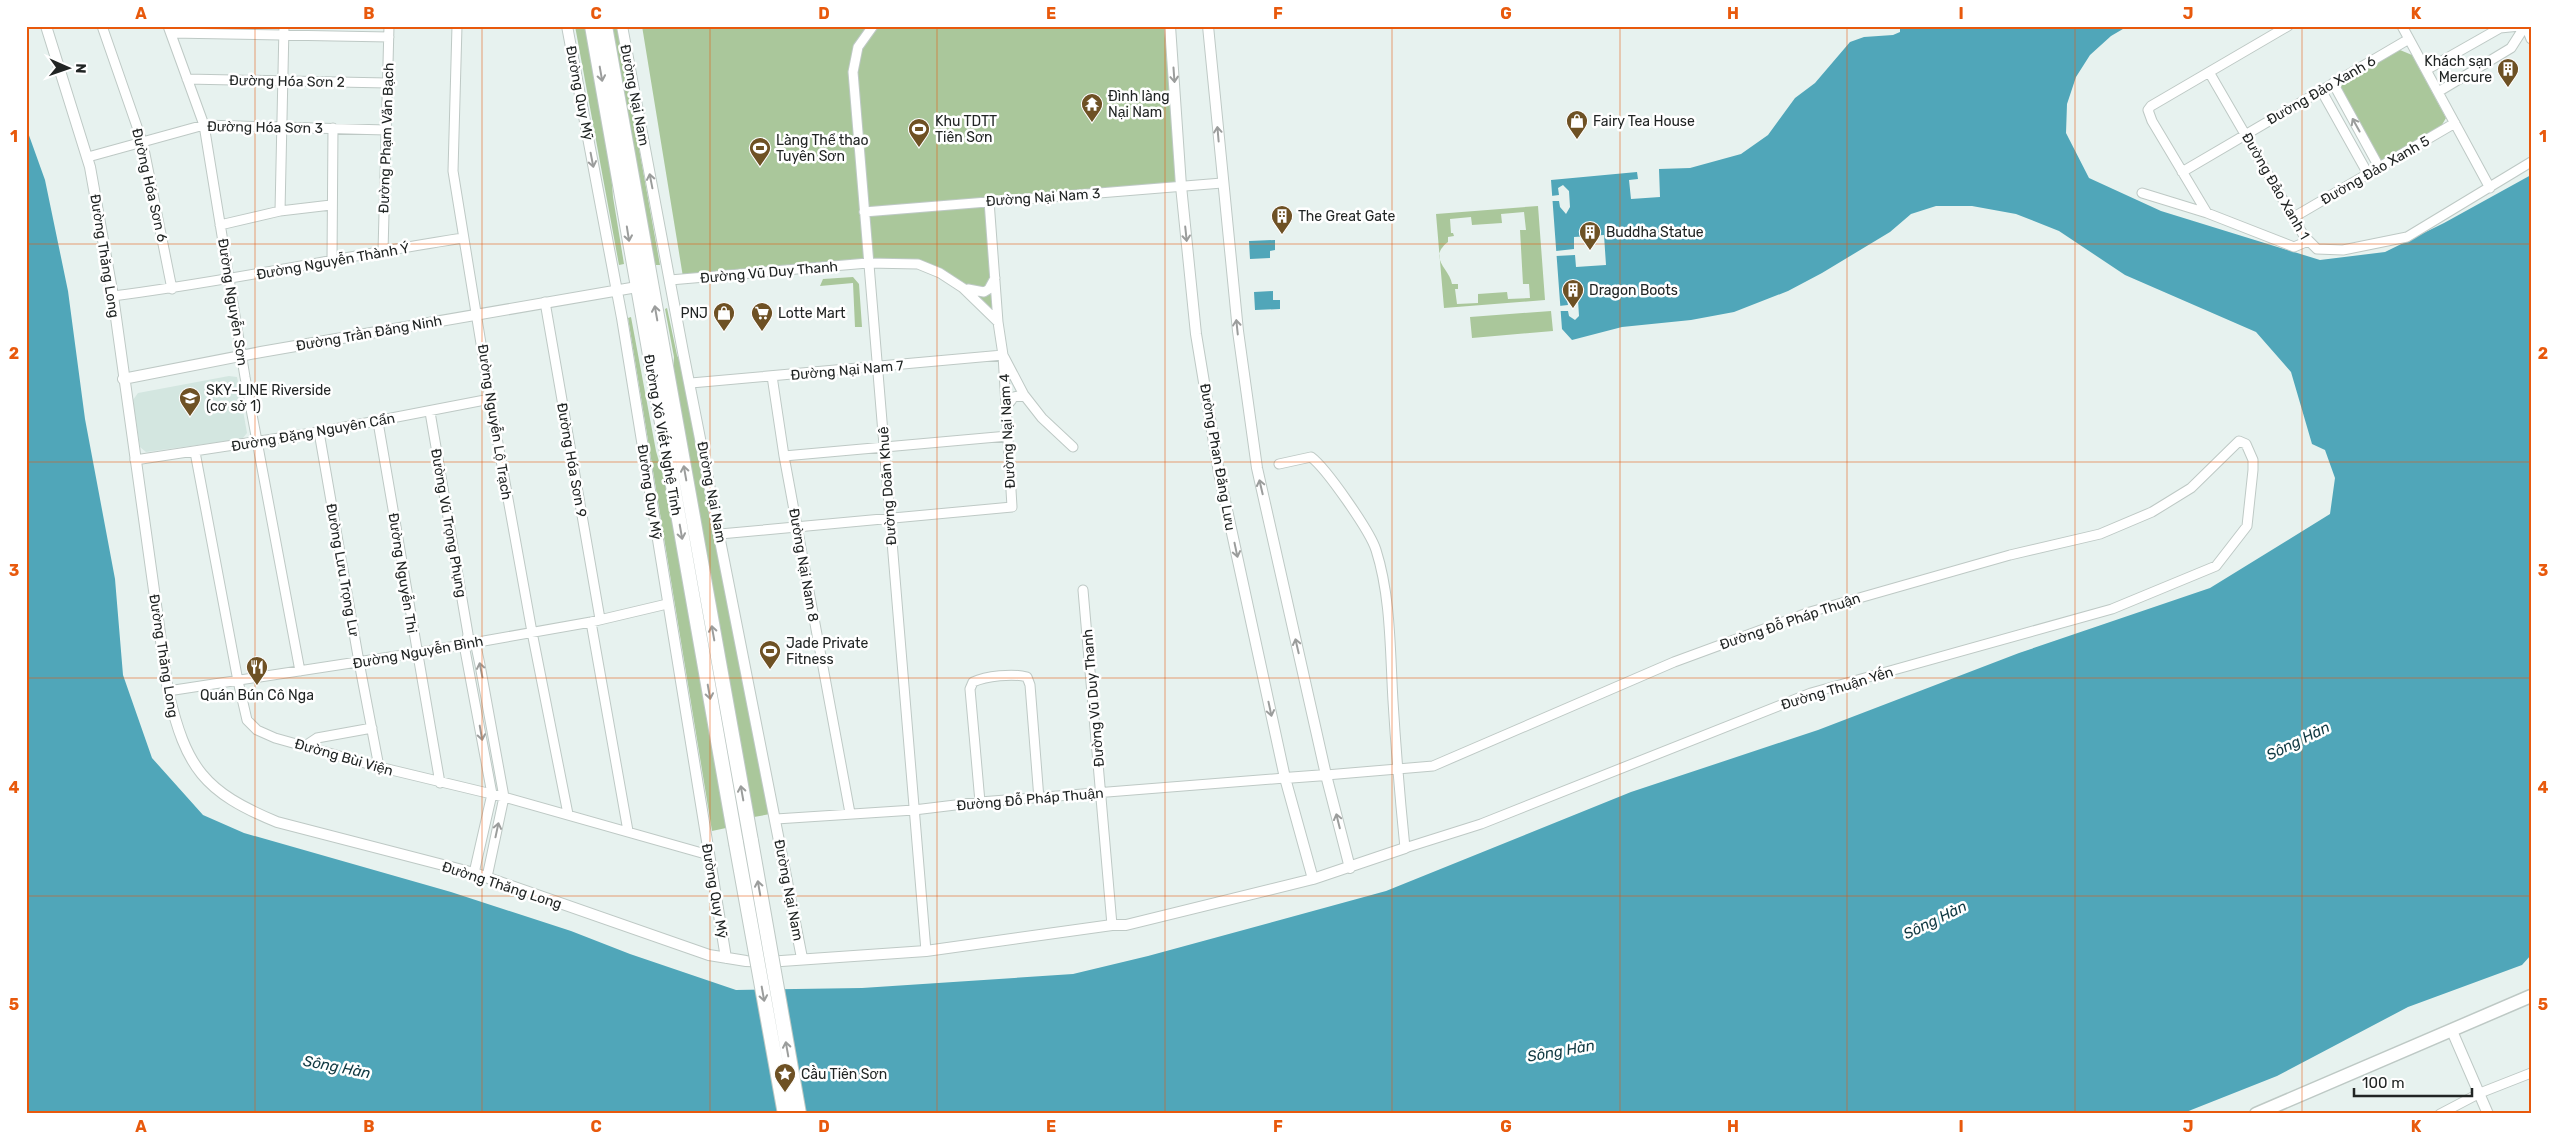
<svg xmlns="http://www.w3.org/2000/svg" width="2557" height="1140" font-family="Rubik,sans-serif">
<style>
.built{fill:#d3e6e0}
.green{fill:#aac79b;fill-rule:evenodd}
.water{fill:#50a6b9}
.pier{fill:#e7f2ef}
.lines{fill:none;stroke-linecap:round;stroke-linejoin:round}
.minor-casing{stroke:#bec9c5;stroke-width:11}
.tertiary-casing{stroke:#bec9c5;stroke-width:12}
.secondary-casing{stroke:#bec9c5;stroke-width:15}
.trunk-casing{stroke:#bec9c5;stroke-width:16}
.minor{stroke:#fff;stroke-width:9}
.tertiary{stroke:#fff;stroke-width:10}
.secondary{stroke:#fff;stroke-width:12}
.trunk{stroke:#fff;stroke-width:14}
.trunk-bridge-casing{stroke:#bec9c5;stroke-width:16;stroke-linecap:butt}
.trunk-bridge{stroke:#fff;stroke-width:14}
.oneway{stroke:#9b9d9c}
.grid{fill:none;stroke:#e8590c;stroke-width:1;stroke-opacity:0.55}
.labels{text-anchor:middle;stroke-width:5;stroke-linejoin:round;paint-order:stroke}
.poi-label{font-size:14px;fill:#212524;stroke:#fff;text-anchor:start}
.street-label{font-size:14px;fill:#212524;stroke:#fff}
.water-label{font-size:15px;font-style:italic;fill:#103942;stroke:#fff}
.neatline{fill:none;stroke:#e8590c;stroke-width:2}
.grid-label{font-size:16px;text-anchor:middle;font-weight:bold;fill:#e8590c}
</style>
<rect width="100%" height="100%" fill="#e7f2ef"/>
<!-- built -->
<path class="built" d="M229,376L237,377L247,433L242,439L146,452L140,447L133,400L138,393Z"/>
<!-- green -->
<path class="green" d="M575,26H585L610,159L613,197L624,264L619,265Z
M611,26H617L660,265H654Z
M642,26H1164L1177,182L986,198L993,313L961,281L918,261L683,277Z
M2400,50L2412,55L2446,118L2440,128L2383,161L2374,157L2338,90L2344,82Z
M1538,206L1545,300L1444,308L1436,214ZM1524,212L1526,230H1520L1523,284H1529L1530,298L1508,299L1507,292L1478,294V303L1457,304L1455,289H1458V284H1452C1450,269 1427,258 1448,242V237L1454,236L1453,233H1451L1450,219L1471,217L1472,225L1502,223L1501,214Z
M853,277L859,284L862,327H855L853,283L820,286L823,279Z
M667,308L677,355L685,375L770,814L754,817L673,375L674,357L665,309Z
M1551,311L1553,331L1472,338L1470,317Z
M631,317L656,451L670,500L726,828L712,831L628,318Z"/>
<!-- water -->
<path class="water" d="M1900,26H2128L2111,36L2090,55L2076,77L2067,104L2066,133L2089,178L2161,211L2320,260L2385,252L2444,223L2531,175V955L2522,965L2408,1007L2277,1076L2181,1114H26V127L45,180L68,291L85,419L115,579L123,675L152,758L203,815L244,833L451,892L571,931L630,954L736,990L862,988L1073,974L1148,956L1386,891L1631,792L1818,730L2019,653L2210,588L2330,514L2335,478L2325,450L2312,444L2291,372L2256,332L2125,275L2059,231L2016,214L1972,206H1936L1911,214L1890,232L1822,273L1788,291L1734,312L1691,320L1622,327L1572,340L1562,329L1551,180L1637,172L1638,179L1629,180L1631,199L1660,197L1659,169L1690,168L1741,154L1768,135L1795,98L1815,83L1850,42L1864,37L1893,35L1900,32Z
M1275,240V250L1270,251V258L1250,259L1249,241Z
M1273,291V300H1280V309L1255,310L1254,292Z"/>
<!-- pier -->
<path class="pier" d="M1563,185L1569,191L1570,207L1566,214L1560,207L1559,201H1552L1551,196L1559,195L1558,188Z
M1604,235L1606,265L1576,267L1575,255L1556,256V251L1574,249V237Z
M1572,292L1578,300L1579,316L1575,320L1569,316L1568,311H1560L1559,306L1568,305L1567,300Z"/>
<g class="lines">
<!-- minor casing -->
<g class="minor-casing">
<path id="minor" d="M102,26L143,144L172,289
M168,26L204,125L245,377L300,671
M457,26L453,171L490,399L532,632L568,814
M873,26L858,47L853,72L926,951
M2402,26L2490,188
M2526,26L2531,39
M171,33L389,37
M2426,70L2500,28L2520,26
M2209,72L2304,236L2317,249L2343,250L2407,237L2531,162
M187,79L387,83
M2333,83L2379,167
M2321,90L2368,174
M2438,92L2511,48L2525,26
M88,157L204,125L386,130
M2182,172L2409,39
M2142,193L2207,213L2294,247L2308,241
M989,201L998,322
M280,211L284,26
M864,212L1222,183
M2207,213L2152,121L2148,110L2151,106L2288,26
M2294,217L2455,123
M220,225L280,211L331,205
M383,251L389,26
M332,261L333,128
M670,280L868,263L918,264L940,273L963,288L998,322L1003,355L1024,395L1042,418L1073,447
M968,289L984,292L989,289L995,278
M113,296C231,281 346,256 463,238
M545,302L600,619
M772,376L784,456L850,813
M691,383L1003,355L1012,507L720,534
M1006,407L1014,397L1024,395
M430,412L468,634L465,650L492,794L474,873
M378,422L440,783
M319,432L359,662L379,767
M195,452L238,681L247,720L257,730L275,738L379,767L504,797L709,855
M784,456L1008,436
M135,460L319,432L490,399
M1279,464L1311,457C1326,468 1370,531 1376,550C1391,597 1390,651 1393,701C1396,750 1400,799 1405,848L1481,824L1811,693L2112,609L2216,566L2247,526L2253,470V460L2246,444L2239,441L2191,488L2152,512L2100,534L2010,555L1810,612L1674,662L1433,766L1326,775
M1083,590L1112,925
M591,622L628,831
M471,639L476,646L480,665L504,797L487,877
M168,691L416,653L591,622L667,604
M305,746L317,738L372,728
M980,802L970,689L973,682C986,676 1013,673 1027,677L1030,685L1039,799
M776,819L914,810L980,802L1285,778
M2440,1114L2480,1093L2531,1073"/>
</g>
<!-- tertiary casing -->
<g class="tertiary-casing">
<path id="tertiary" d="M46,26L90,167L113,296L168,691C186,768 204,792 277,822L474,873L709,955L746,961L767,962L926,951L1112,925H1126L1313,879L1405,848
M567,26L622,318L726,958
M622,26L683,352L802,958
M1170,26L1181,186L1196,334L1219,473L1285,778L1313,879
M1208,26L1238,331L1257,468L1326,775L1350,868
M123,379L261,352L637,287
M1285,778L1326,775
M2452,1031L2488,1114"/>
</g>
<!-- secondary casing -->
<g class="secondary-casing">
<path id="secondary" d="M2256,1114L2531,996"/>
</g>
<!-- trunk casing -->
<g class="trunk-casing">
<path id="trunk" d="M592,26L736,843
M605,26L751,841"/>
</g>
<!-- minor -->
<use href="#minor" class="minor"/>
<!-- tertiary -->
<use href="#tertiary" class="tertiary"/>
<!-- secondary -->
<use href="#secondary" class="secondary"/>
<!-- trunk -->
<use href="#trunk" class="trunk"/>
<!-- trunk-bridge casing -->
<g class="trunk-bridge-casing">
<path id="trunk-bridge" d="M751,841L799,1114
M736,843L785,1114"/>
</g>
<!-- trunk-bridge -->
<use href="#trunk-bridge" class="trunk-bridge"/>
</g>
<!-- one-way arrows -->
<defs><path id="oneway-shaft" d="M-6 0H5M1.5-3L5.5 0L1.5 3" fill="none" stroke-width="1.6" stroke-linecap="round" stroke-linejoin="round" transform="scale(1.25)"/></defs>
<g class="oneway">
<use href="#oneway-shaft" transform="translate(601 74) rotate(80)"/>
<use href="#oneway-shaft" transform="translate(1174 75) rotate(86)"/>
<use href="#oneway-shaft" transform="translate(2356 125) rotate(-119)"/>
<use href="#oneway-shaft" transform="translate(1218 134) rotate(-95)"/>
<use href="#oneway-shaft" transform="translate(592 160) rotate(79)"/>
<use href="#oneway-shaft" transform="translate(651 181) rotate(-101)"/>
<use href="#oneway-shaft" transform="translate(628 234) rotate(81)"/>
<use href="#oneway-shaft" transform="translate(1186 234) rotate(84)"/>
<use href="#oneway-shaft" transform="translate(656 313) rotate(-100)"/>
<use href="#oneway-shaft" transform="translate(1237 327) rotate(-96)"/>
<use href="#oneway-shaft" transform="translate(685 473) rotate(-100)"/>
<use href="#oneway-shaft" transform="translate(1261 487) rotate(-103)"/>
<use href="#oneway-shaft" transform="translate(681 532) rotate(80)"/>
<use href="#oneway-shaft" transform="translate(1236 550) rotate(78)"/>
<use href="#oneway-shaft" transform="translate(713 633) rotate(-100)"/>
<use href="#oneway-shaft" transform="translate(1297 646) rotate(-103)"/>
<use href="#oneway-shaft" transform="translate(481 670) rotate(-101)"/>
<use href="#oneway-shaft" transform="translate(709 692) rotate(80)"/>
<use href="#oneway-shaft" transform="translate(1270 709) rotate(78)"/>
<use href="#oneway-shaft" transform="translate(481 733) rotate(80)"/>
<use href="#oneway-shaft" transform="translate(742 793) rotate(-100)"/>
<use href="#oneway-shaft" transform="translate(1338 821) rotate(-104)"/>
<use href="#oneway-shaft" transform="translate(497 830) rotate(-78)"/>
<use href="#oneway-shaft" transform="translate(759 888) rotate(-100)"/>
<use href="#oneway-shaft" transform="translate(763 994) rotate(80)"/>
<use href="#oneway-shaft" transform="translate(787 1049) rotate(-100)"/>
</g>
<!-- grid -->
<path class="grid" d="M255,26V1114M482,26V1114M710,26V1114M937,26V1114M1165,26V1114M1392,26V1114M1620,26V1114M1847,26V1114M2075,26V1114M2302,26V1114M26,244H2531M26,462H2531M26,678H2531M26,896H2531"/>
<!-- icons -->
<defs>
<g id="building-pin" transform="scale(1.125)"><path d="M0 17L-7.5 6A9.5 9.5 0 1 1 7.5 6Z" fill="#6e5124" stroke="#fff"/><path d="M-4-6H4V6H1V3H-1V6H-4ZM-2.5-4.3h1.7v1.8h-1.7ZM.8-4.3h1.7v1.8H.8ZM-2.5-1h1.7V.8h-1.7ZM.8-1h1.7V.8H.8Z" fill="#fff"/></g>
<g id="temple-pin" transform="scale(1.125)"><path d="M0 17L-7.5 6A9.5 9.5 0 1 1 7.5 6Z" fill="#6e5124" stroke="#fff"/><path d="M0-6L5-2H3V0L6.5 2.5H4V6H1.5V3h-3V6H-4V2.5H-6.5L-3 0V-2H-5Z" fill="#fff"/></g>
<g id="shop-pin" transform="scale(1.125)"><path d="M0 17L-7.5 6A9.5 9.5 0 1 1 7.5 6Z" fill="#6e5124" stroke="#fff"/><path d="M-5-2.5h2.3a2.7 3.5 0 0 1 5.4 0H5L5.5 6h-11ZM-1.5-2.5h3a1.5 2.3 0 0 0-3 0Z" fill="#fff"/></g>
<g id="stadium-pin" transform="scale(1.125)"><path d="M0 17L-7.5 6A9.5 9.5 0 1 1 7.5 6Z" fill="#6e5124" stroke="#fff"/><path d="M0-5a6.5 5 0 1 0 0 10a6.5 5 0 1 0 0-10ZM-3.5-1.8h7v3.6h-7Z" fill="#fff"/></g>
<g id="supermarket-pin" transform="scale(1.125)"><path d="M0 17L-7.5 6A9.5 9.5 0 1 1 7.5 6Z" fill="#6e5124" stroke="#fff"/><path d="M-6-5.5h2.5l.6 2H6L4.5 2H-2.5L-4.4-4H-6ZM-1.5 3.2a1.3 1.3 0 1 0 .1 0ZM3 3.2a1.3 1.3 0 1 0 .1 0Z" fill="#fff"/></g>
<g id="school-pin" transform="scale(1.125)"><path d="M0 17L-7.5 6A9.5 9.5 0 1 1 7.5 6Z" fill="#6e5124" stroke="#fff"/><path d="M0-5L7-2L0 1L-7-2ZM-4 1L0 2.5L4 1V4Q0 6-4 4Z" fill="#fff"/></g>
<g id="restaurant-pin" transform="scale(1.125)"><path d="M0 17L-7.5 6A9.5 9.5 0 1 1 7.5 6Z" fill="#6e5124" stroke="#fff"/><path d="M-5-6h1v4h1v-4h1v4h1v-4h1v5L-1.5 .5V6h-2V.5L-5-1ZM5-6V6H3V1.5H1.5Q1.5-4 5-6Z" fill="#fff"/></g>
<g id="sight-pin" transform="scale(1.125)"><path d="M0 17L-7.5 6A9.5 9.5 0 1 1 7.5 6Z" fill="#6e5124" stroke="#fff"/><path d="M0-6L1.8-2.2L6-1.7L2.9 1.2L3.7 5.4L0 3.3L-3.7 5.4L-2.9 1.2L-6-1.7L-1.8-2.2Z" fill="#fff"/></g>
</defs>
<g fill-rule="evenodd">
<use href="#building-pin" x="2508" y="69"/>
<use href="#temple-pin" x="1092" y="104"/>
<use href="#shop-pin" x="1577" y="121"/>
<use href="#stadium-pin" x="919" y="129"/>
<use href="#stadium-pin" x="760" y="148"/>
<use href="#building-pin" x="1282" y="216"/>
<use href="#building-pin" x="1590" y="232"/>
<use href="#building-pin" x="1573" y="290"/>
<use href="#shop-pin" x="724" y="313"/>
<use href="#supermarket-pin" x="762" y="313"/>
<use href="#school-pin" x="190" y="398"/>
<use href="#stadium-pin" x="770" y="651"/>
<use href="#restaurant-pin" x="257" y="667"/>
<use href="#sight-pin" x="785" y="1074"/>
</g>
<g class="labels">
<!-- poi labels -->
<g class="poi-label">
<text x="2492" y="66" text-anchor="end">Khách sạn<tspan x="2492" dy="16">Mercure</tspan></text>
<text x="1108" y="101">Đình làng<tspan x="1108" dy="16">Nại Nam</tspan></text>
<text x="935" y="126">Khu TDTT<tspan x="935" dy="16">Tiên Sơn</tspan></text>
<text x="1593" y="126">Fairy Tea House</text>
<text x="776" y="145">Làng Thể thao<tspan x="776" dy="16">Tuyên Sơn</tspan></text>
<text x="1298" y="221">The Great Gate</text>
<text x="1606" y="237">Buddha Statue</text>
<text x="1589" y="295">Dragon Boots</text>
<text x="708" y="318" text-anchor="end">PNJ</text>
<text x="778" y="318">Lotte Mart</text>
<text x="206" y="395">SKY-LINE Riverside<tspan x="206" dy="16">(cơ sở 1)</tspan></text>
<text x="786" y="648">Jade Private<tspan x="786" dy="16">Fitness</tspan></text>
<text x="257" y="700" text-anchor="middle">Quán Bún Cô Nga</text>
<text x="801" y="1079">Cầu Tiên Sơn</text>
</g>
<!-- street labels -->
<g class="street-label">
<text transform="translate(287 81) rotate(1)" y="5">Đường Hóa Sơn 2</text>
<text transform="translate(2321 90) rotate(-30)" y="5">Đường Đảo Xanh 6</text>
<text transform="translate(580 93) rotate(79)" y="5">Đường Quy Mỹ</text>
<text transform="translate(635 95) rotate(79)" y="5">Đường Nại Nam</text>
<text transform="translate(265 127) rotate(1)" y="5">Đường Hóa Sơn 3</text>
<text transform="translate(386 138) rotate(-88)" y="5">Đường Phạm Văn Bạch</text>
<text transform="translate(2375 170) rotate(-30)" y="5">Đường Đảo Xanh 5</text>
<text transform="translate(150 185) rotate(77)" y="5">Đường Hóa Sơn 6</text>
<text transform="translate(2276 186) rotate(60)" y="5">Đường Đảo Xanh 1</text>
<text transform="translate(1043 197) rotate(-4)" y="5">Đường Nại Nam 3</text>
<text transform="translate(105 256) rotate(81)" y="5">Đường Thăng Long</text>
<text transform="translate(333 261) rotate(-10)" y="5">Đường Nguyễn Thành Ý</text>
<text transform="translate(769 272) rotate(-5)" y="5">Đường Vũ Duy Thanh</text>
<text transform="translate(233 302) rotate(81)" y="5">Đường Nguyễn Sơn</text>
<text transform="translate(369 333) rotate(-10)" y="5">Đường Trần Đăng Ninh</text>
<text transform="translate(847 370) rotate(-5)" y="5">Đường Nại Nam 7</text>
<text transform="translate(495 422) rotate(81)" y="5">Đường Nguyễn Lộ Trạch</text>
<text transform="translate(1007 431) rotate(-93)" y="5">Đường Nại Nam 4</text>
<text transform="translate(313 432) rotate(-10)" y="5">Đường Đặng Nguyên Cẩn</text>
<text transform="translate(663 435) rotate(80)" y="5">Đường Xô Viết Nghệ Tĩnh</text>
<text transform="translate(1218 457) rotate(80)" y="5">Đường Phan Đăng Lưu</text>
<text transform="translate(572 460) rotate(80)" y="5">Đường Hóa Sơn 9</text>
<text transform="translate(887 486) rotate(-94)" y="5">Đường Doãn Khuê</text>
<text transform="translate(650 492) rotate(81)" y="5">Đường Quy Mỹ</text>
<text transform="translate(712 492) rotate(79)" y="5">Đường Nại Nam</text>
<text transform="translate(449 523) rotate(80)" y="5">Đường Vũ Trọng Phụng</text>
<text transform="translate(804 565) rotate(80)" y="5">Đường Nại Nam 8</text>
<text transform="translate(343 570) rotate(80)" y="5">Đường Lưu Trọng Lư</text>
<text transform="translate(403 573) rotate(81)" y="5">Đường Nguyễn Thi</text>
<text transform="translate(1790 621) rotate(-19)" y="5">Đường Đỗ Pháp Thuận</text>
<text transform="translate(418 652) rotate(-10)" y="5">Đường Nguyễn Bình</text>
<text transform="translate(164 656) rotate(81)" y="5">Đường Thăng Long</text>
<text transform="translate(1837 688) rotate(-17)" y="5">Đường Thuận Yến</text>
<text transform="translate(1093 698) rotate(-95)" y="5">Đường Vũ Duy Thanh</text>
<text transform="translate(344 757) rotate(16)" y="5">Đường Bùi Viện</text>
<text transform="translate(1030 799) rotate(-5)" y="5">Đường Đỗ Pháp Thuận</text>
<text transform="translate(502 885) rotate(18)" y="5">Đường Thăng Long</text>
<text transform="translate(789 890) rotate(79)" y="5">Đường Nại Nam</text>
<text transform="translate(715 891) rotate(80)" y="5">Đường Quy Mỹ</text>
</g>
<!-- water labels -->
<g class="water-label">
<text transform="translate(2298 741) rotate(-26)" y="5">Sông Hàn</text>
<text transform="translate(1935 920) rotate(-26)" y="5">Sông Hàn</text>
<text transform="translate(1561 1051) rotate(-10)" y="5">Sông Hàn</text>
<text transform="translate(337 1067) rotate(11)" y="5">Sông Hàn</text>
</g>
</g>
<!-- border -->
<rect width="2557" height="1140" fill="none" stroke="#ffffff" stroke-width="55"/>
<!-- north arrow -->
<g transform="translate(68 68) rotate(92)" stroke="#ffffff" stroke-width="4" paint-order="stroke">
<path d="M0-4L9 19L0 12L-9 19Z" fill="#212524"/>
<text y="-8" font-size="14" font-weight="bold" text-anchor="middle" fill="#212524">N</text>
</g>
<!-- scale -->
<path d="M2354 1088v8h118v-8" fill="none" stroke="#212524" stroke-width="2.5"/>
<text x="2362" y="1088" font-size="15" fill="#212524" stroke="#ffffff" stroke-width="4" paint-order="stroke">100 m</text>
<rect x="28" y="28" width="2502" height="1084" class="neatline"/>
<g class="grid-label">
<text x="141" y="19">A</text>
<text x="369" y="19">B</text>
<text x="596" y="19">C</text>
<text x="824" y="19">D</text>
<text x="1051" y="19">E</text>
<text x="1278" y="19">F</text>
<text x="1506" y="19">G</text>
<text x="1733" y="19">H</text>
<text x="1961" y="19">I</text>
<text x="2188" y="19">J</text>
<text x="2416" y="19">K</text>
<text x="14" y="142">1</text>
<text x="2543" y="142">1</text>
<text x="14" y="359">2</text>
<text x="2543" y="359">2</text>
<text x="14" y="576">3</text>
<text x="2543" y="576">3</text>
<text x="14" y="793">4</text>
<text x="2543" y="793">4</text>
<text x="14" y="1010">5</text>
<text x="2543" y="1010">5</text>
<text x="141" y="1132">A</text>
<text x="369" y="1132">B</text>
<text x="596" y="1132">C</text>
<text x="824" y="1132">D</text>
<text x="1051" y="1132">E</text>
<text x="1278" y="1132">F</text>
<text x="1506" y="1132">G</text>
<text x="1733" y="1132">H</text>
<text x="1961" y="1132">I</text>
<text x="2188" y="1132">J</text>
<text x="2416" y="1132">K</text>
</g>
</svg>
